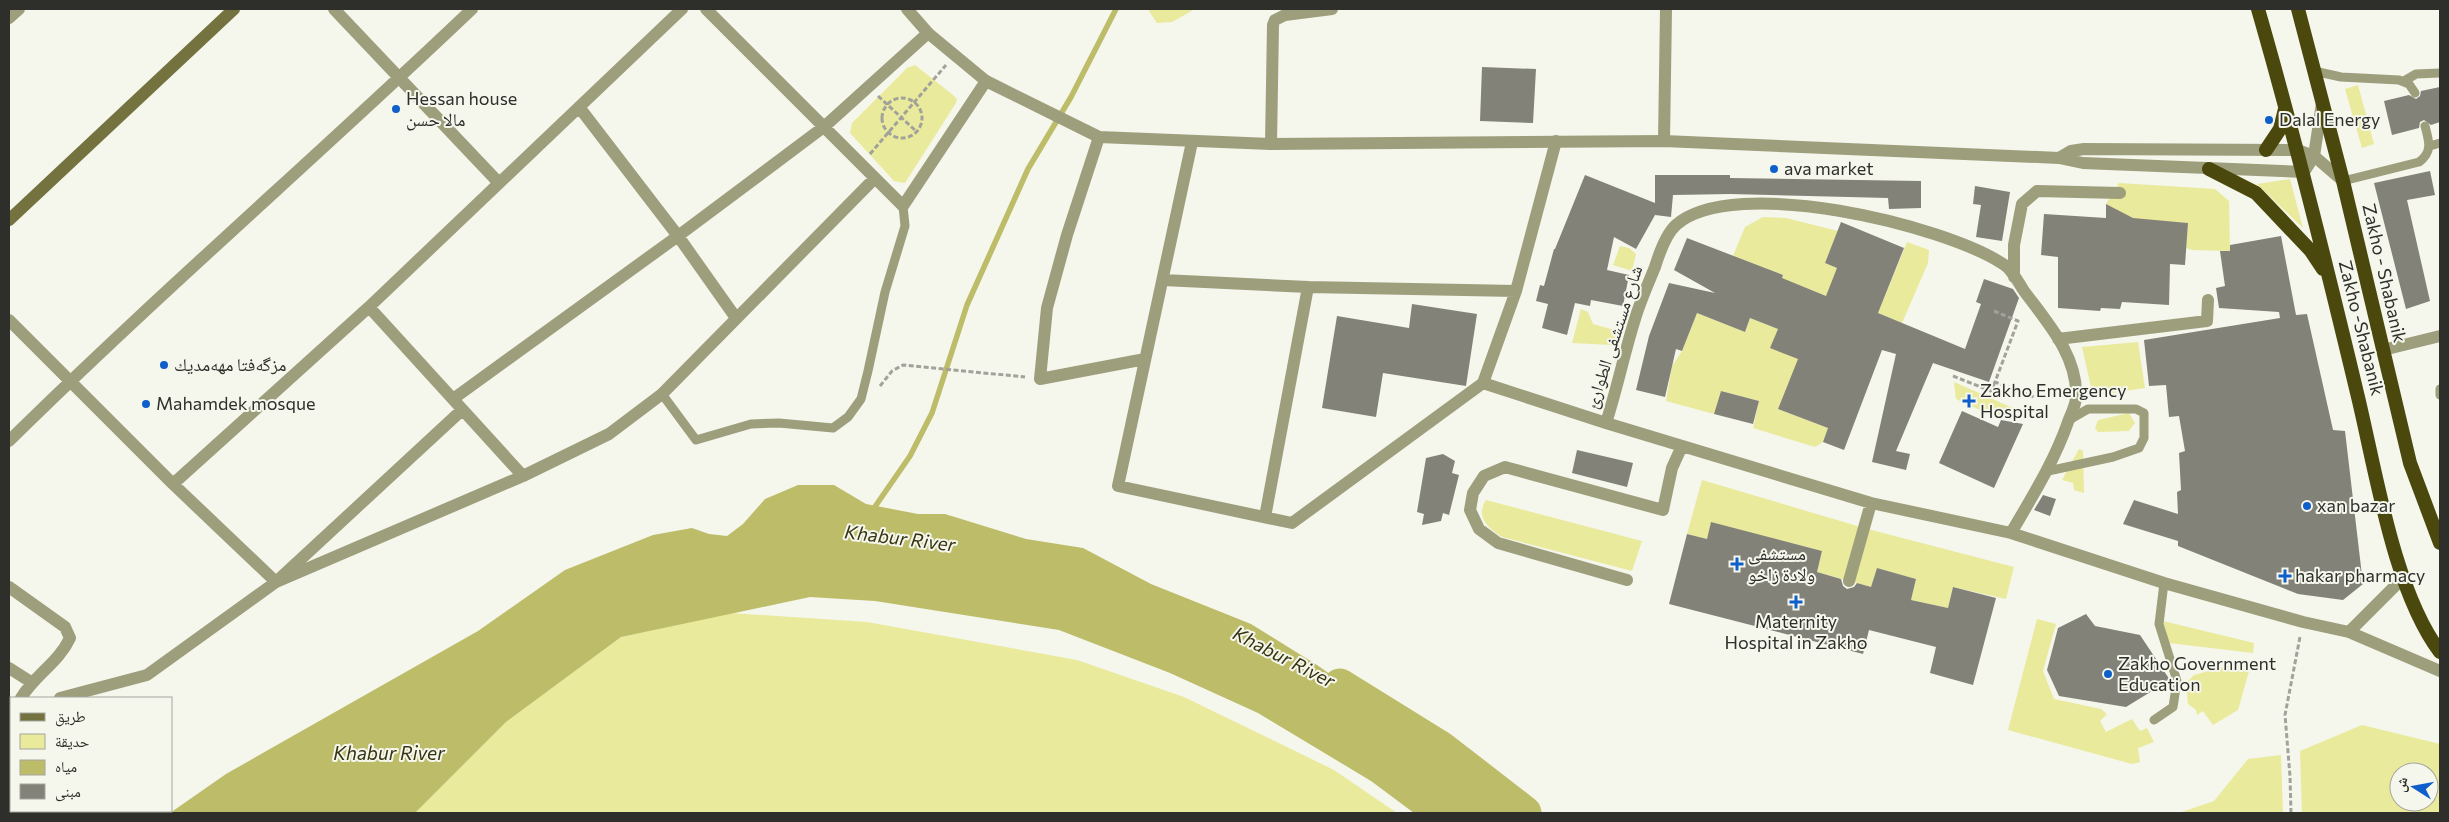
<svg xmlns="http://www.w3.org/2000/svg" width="2449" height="822" font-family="Commissioner,'Noto Naskh Arabic',sans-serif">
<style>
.green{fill:#eaea9c;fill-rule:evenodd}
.water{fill:#bdbc69}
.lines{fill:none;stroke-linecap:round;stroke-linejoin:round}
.stream{stroke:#bdbc69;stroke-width:5.5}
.river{stroke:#bdbc69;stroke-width:35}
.building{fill:#828279}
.path{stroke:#a1a29a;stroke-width:3;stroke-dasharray:5 2.5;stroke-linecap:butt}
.service{stroke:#9d9e7c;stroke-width:9}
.minor{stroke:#9d9e7c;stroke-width:12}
.tertiary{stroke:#9d9e7c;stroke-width:12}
.secondary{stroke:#747340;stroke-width:12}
.trunk{stroke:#4a480c;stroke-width:14}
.poi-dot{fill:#0e5fc9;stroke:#f5f6ec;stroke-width:2}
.labels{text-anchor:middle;stroke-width:4;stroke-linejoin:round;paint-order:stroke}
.poi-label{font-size:18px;fill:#2e2e2a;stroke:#f5f6ec;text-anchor:start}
.street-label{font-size:18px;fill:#2e2e2a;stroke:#f5f6ec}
.water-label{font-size:19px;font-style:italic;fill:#353410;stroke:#f5f6ec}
</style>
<rect width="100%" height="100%" fill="#f5f6ec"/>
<!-- green -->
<path class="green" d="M1150,9H1195L1172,22L1157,23L1149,11Z
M915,65L953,95L957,99L956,103L905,183L894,181L850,133L852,123L907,68Z
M2358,85L2374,144L2362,148L2345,89Z
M2290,179L2303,228L2257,184Z
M2119,183L2215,189L2229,201L2230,251L2192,250L2186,248L2188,223L2133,219L2106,204Z
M1763,217L1786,218L1838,231L1825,263L1837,268L1841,302L1793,283L1776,292L1783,275L1733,256L1745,227Z
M1907,242L1929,250L1928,263L1902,323L1878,313Z
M1620,246L1629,248L1636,254L1632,271L1613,265Z
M1581,309L1588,312L1593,324L1618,331L1612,345L1572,343Z
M1697,313L1745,332L1750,318L1778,329L1771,348L1808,363L1789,381L1778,409L1828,428L1823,442L1815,447L1753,428L1759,401L1721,391L1714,414L1666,401L1672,366L1682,351Z
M2138,342L2145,388L2093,396L2082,347Z
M1954,382L2013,408L2011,415L1993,416L1956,399Z
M2129,413L2135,423L2129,431L2098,432L2095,428L2098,420Z
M2079,449L2083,451L2084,493L2074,490L2073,483L2062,480Z
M1702,480L1864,528L2014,567L2006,599L1953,587L1948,608L1911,600L1916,579L1877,568L1871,587L1817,572L1822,551L1712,523L1707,539L1687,534Z
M1486,500L1642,541L1632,571L1502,537C1488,528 1475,517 1486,500Z
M730,613L867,622L1077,660L1184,697L1334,770L1397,813H415L506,722L621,637Z
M2037,619L2056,624L2043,671L2054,699L2101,709L2107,714L2100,721L2106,732L2132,719L2140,731L2147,728L2154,742L2138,748L2140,762L2132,764L2008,730Z
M2163,621L2254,643L2253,653L2169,643Z
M2242,662L2251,664L2238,710L2213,725L2203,711L2197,715L2196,710L2188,704L2186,683L2194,675Z
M2362,725L2440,744V813H2302L2300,751ZM2399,772H2429V802H2399Z
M2281,755L2283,813H2179L2214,801L2248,759Z"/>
<!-- water -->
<path class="water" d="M798,485H834L866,504L918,514H945L1026,539L1083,548L1151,584L1251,624L1317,665L1428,743L1506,813H1414L1371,781L1258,713L1170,673L1059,630L875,601L810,597L621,637L506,722L415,813H170L226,774L478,631L565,570L653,535L692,528L709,534L727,536L743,524L765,499Z"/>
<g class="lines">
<!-- stream -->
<path class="stream" d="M872,511L910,456L932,413L967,305L1028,169L1071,97L1116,9"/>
<!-- river -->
<path class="river" d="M1340,686L1440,748L1524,813"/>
</g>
<!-- building -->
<path class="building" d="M1482,67L1536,69L1533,123L1480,121Z
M2440,87V122L2431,125L2424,120L2420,122L2419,128L2392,135L2384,101L2409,95L2416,99L2420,96L2421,91Z
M2430,171L2435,195L2407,200L2430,301L2406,309L2374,183Z
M1585,175L1655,203V175H1730V178L1921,181V208L1889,209L1888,198L1730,194L1673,195L1671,217L1655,215L1636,249L1614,237L1607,270L1629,275L1623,306L1591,300L1590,306L1575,303L1567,335L1542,328L1548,304L1536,301L1540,285L1544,286L1554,249H1555Z
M1975,186L2010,192L2002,241L1976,237L1981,205L1973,204Z
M2106,204L2133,218L2188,223L2185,265L2170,264L2169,305L2122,302L2120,309L2101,308L2100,311L2058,308V257L2041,255L2044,214L2106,218Z
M1841,222L1904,248L1878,313L1965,349L1981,304L1976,302L1984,279L2013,289L2019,298L1989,382L1933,363L1896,451L1910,454L1906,470L1872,462L1896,354L1882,350L1844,450L1823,442L1828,428L1778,409L1798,359L1770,348L1778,329L1750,318L1745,332L1697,313L1682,351L1676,349L1665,397L1636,390L1649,336L1669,283L1715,293L1674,270L1687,238L1783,275L1782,278L1826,296L1837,268L1825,263Z
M2281,236L2296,315L2307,314L2333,430L2345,431L2363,584L2343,600L2298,594L2178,546V541L2123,524L2134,500L2178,514L2177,492L2181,490L2179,453L2185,451L2179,416L2169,417L2166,385L2149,386L2144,340L2280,318L2279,312L2219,308L2216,288L2225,286L2220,251H2230V245Z
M1412,304L1477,314L1466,386L1383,373L1376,417L1322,408L1337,316L1409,328Z
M1721,391L1759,401L1753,424L1714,414Z
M1962,411L1998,427L2001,420L2023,424L1994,488L1939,463Z
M1577,450L1633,463L1627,487L1572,473Z
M1443,454L1455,461L1452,473L1459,475L1449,515L1443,513L1441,521L1422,525L1424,514L1417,512L1426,458Z
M2043,495L2056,499L2050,516L2034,510Z
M1711,522L1822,551L1817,572L1841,579L1843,586L1847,589L1854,587L1857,583L1871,587L1877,568L1916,579L1911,600L1948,608L1953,587L1996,598L1973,685L1930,673L1936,647L1869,630L1863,654L1669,604L1687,534L1707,539Z
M2086,614L2095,626L2140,635L2170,680L2126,707L2059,696L2047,670L2058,628Z"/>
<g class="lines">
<!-- path -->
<path class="path" d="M878,96L917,132
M882 118a20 20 0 1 1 40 0a20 20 0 1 1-40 0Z
M870,154L946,65
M1994,311L2018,321L1995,382L2034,397
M1953,376L1991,391L1995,382
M880,386L892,371L903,365L1025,377
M2291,813L2290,776L2285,715L2300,637"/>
<!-- service -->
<path class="service" d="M2314,71L2341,77L2399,80L2409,84L2415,93
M2404,81L2416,74L2440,73
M2430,146L2440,143
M2343,181L2419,162C2433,152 2429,141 2425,126
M2440,389V395
M662,394L696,440L751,424L779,423L833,428L848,417L861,399L868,371L885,292L905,226L903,206
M2048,471L2113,457L2139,448L2144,438V413L2136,409H2088L2069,420
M2154,720L2173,707L2177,681L2159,624L2164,583"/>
<!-- minor -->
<path class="minor" d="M334,9L499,183
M706,9L903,206L986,81
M9,18L19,9
M579,107L678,236L736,318
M1099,137L1067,235L1047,308L1040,379L1145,359
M1664,141L1666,9
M1192,142L1118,486L1292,523L1483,383L1516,291L1556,141
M1271,144L1273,25L1275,20L1285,15L1332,9
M2014,277V245L2022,204L2037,191L2120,193
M1163,280L1308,287L1265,517
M1308,287L1516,291
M369,307L523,476
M9,320L173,484L276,582
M2058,339L2207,321L2208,300
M2383,350L2440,336
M1483,383L1606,423L1871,503L2011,533L2164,583L2303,622L2349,632L2440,671
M453,399L678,236L825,126L928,33
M1606,423C1617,389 1624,354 1635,319C1640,302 1648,284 1655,267C1659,254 1666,234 1676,225C1734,174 1944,225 2003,264C2012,269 2018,282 2024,291C2047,322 2078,356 2076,397C2076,405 2071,414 2068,422C2054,462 2032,497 2011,533
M9,441C159,293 319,155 472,9
M173,484L369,307L682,9
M1627,580L1498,543L1479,529L1470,510L1473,493L1484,476L1505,467L1663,510L1672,468L1682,446
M1849,581L1871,503
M276,582L523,476L609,434L662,394L875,178
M9,587L65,627L70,638C59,662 35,675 21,698
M2349,632L2404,577
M9,668L31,682
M60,698L147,675L276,582L462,410
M9,713L11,711"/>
<!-- tertiary -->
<path class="tertiary" d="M907,9L928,33L986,81L1099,137L1271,144L1664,141L2059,158L2083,163L2304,172L2314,156L2322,103
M2059,158L2071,151L2084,149L2298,150L2314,156L2343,181"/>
<!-- secondary -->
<path class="secondary" d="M9,220L234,9"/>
<!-- trunk -->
<path class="trunk" d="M2258,9C2295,137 2327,267 2358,397C2376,472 2394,591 2440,652
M2298,9L2343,181L2410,463L2440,543
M2266,150L2280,129L2285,109
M2209,169L2256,193L2311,251L2323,269"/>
</g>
<!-- markers -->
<g class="poi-dot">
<circle cx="396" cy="109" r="5"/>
<circle cx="2269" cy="120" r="5"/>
<circle cx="1774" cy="169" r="5"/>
<circle cx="164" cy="365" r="5"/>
<path d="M1966.5 393.5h5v5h5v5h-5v5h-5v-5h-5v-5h5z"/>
<circle cx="146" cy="404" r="5"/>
<circle cx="2307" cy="506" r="5"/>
<path d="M1734.5 556.5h5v5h5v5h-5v5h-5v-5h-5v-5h5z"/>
<path d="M2282.5 568.5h5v5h5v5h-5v5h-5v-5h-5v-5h5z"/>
<path d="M1793.5 594.5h5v5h5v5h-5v5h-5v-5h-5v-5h5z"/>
<circle cx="2108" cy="674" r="5"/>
</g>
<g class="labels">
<!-- poi labels -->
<g class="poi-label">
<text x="406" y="105">Hessan house<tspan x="406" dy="21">مالا حسن</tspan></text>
<text x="2279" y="126">Dalal Energy</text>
<text x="1784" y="175">ava market</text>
<text x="174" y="371">مزگەفتا مهەمدیك</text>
<text x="1980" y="397">Zakho Emergency<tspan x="1980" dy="21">Hospital</tspan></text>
<text x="156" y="410">Mahamdek mosque</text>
<text x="2317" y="512">xan bazar</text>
<text x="1748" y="560">مستشفى<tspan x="1748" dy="21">ولادة زاخو</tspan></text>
<text x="2295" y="582">hakar pharmacy</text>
<text x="1796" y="628" text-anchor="middle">Maternity<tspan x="1796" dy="21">Hospital in Zakho</tspan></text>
<text x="2118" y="670">Zakho Government<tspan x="2118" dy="21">Education</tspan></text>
</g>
<!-- street labels -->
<g class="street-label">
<text transform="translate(2384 273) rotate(77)" y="6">Zakho - Shabanik</text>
<text transform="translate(2361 328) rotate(76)" y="6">Zakho -Shabanik</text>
<text transform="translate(1614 337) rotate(-72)" y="6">شارع مستشفى الطوارئ</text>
</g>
<!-- water labels -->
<g class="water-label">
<text transform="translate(900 538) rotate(7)" y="7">Khabur River</text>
<text transform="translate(1284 657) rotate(27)" y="7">Khabur River</text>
<text x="389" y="760">Khabur River</text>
</g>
</g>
<!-- border -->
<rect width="2449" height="822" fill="none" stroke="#2e2e2a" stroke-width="20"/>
<!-- legend -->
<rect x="10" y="697" width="162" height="115" fill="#f5f6ec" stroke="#a5a69e"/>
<rect x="20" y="713" width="25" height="8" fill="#747340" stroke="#a5a69e"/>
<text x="55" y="722" font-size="15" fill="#2e2e2a">طريق</text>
<rect x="20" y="734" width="25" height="15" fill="#eaea9c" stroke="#a5a69e"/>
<text x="55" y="747" font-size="15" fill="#2e2e2a">حديقة</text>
<rect x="20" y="760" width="25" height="15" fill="#bdbc69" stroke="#a5a69e"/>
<text x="55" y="772" font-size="15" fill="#2e2e2a">مياه</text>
<rect x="20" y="784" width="25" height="15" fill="#828279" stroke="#a5a69e"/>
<text x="55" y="797" font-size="15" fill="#2e2e2a">مبنى</text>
<!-- north arrow -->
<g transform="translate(2414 787) rotate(281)"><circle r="24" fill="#f5f6ec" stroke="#a5a69e"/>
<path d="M0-4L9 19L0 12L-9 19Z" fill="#0e5fc9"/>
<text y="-8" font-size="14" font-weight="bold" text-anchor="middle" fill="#2e2e2a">ش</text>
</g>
</svg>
